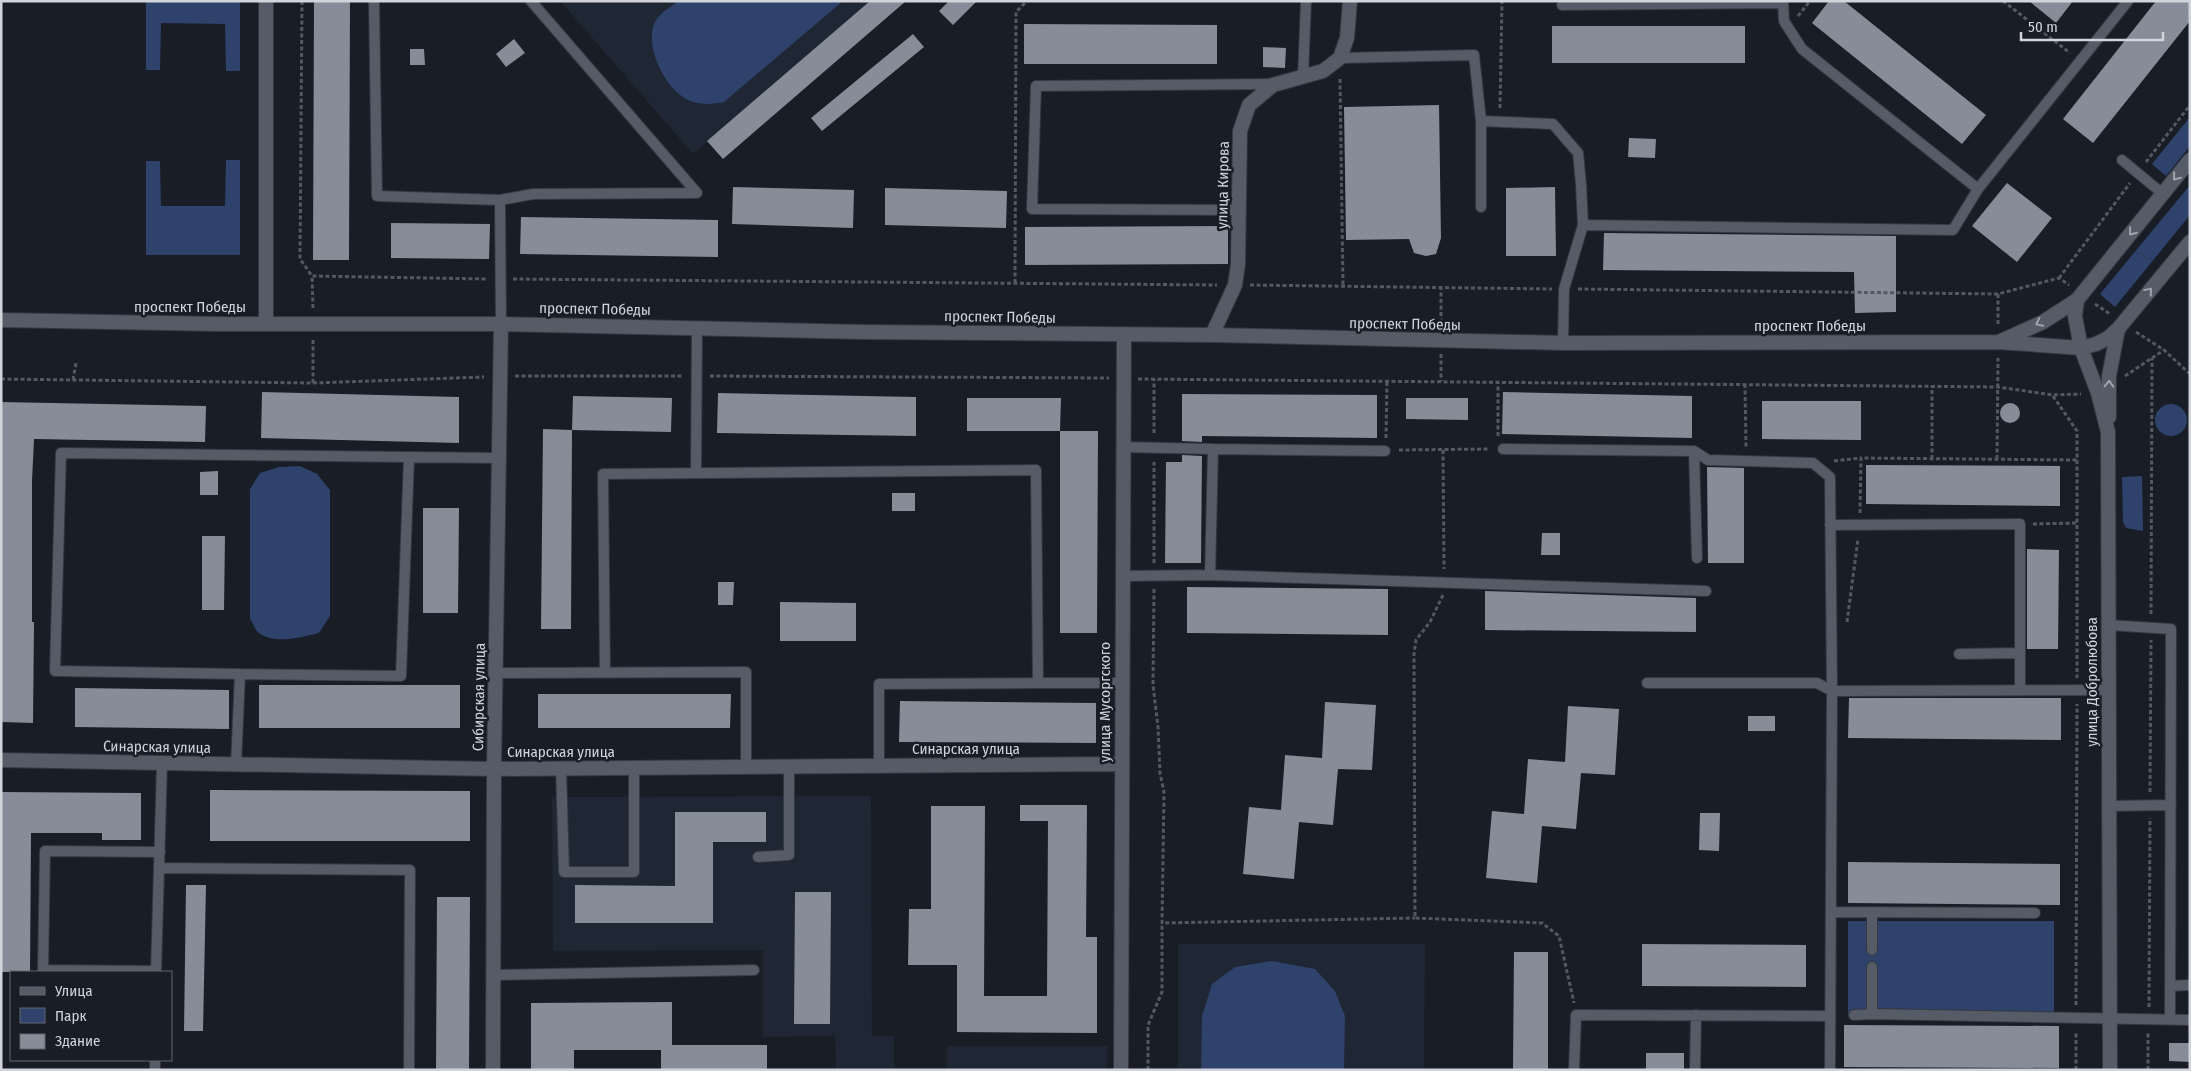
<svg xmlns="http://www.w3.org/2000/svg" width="2191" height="1071" font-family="'Fira Sans Condensed',sans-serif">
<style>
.built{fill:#1f2634}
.green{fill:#2e426c}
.building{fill:#868d99}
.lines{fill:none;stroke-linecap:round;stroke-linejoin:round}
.service-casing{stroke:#353840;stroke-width:12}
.minor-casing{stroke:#353840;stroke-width:16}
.tertiary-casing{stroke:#353840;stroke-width:16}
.secondary-casing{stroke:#353840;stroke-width:16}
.path{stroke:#545861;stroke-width:3;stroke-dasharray:4 2.5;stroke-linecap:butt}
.service{stroke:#555b67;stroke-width:10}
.minor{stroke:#555b67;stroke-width:14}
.tertiary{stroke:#555b67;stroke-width:14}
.secondary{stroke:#555b67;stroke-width:14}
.oneway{stroke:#9fa4ad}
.labels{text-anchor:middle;stroke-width:5;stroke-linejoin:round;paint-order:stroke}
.street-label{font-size:15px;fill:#d1d4db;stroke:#181d26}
</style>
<rect width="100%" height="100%" fill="#181d26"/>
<!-- built -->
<path class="built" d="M560,1H870L693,154Z
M871,796L872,1036H894V1070H836L835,1036L763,1037V950L553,951L552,797Z
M1178,944H1425L1424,1070H1178Z
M947,1046H1107V1070H947Z"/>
<!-- green -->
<path class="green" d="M146,1H240V71H226L225,24L161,23L160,70H146Z
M678,1H843L724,102C713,104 704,105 693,102C667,94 643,47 655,22C658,14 671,7 678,1Z
M2190,117V146L2166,176L2152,164Z
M226,160H240V255H146V161H160L161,206H225Z
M2190,185V215L2115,307L2100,294Z
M2155 420a16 16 0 1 1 32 0a16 16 0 1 1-32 0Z
M300,466L317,474L330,490V616L319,633C302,637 275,645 259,633C255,630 253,623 250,619V489L260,473L279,467Z
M2142,476L2143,531L2126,528L2123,522L2122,477Z
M1848,921H2054V1014H1848Z
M1272,961L1315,969L1335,991L1345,1016L1344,1070H1201L1202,1016L1212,984L1235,967Z"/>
<!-- building -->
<path class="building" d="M314,1H350L349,260H313Z
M870,1H906L723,159L707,141Z
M949,1H977L953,25L939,11Z
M1829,1H1844L1986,115L1962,144L1812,23Z
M2029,1H2073L2056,23Z
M2156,1H2190V21L2093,143L2063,119Z
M1024,24L1217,25V64H1024Z
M1552,26H1745V63H1552Z
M913,34L924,47L822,131L811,118Z
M514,39L525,53L506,67L496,54Z
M1263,47L1286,48L1285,68L1263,67Z
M410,49H424L425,65H410Z
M1439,105L1441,238L1436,254L1426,256L1414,253L1409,239L1346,240L1344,107Z
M1629,138L1656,139L1655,158L1628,157Z
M2007,183L2052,218L2017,262L1972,226Z
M733,187L854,190L853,228L732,224Z
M1555,187L1556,256H1506V188Z
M885,188L1007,191L1006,228L885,225Z
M521,217L718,220V257L520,254Z
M391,223L490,224L489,259L391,258Z
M1228,226V264L1025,265V227Z
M1604,233L1896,236V312L1855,313L1854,272L1603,270Z
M262,392L459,397V443L261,438Z
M1503,392L1692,396V438L1502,434Z
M718,393L916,397V436L717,433Z
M1182,394L1377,395V438L1202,436V442L1182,441Z
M573,396L672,398L671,432L572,430Z
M967,398H1061L1060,431H967Z
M1406,398H1468V420L1406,419Z
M1762,401H1861V440L1762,439Z
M1,402L206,406L205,442L34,439L32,481V622H34L33,723L1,722Z
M2000 413a10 10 0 1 1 20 0a10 10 0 1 1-20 0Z
M543,429L572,430L571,629H541Z
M1060,431H1098L1097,633H1060Z
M1182,455L1202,456L1201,563H1165L1166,462H1182Z
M1866,465L2060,466V506L1866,504Z
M1707,467L1744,468V563H1708Z
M218,471V495H200V472Z
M892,493H915V511H892Z
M423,508H459L458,613H423Z
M1542,533H1560V555H1541Z
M202,536H225L224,610H202Z
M2027,549L2059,550L2058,649H2027Z
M718,582H734L733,605H718Z
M1187,587L1388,589V635L1187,633Z
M1485,591L1696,598V632L1485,630Z
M780,602L856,603V641H780Z
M259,685H460V728H259Z
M75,688L229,690V729L75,727Z
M538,694H731L730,728H538Z
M1849,698H2061V740L1848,738Z
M900,701L1096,703V743L899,742Z
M1325,702L1376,705L1372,770L1338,769L1333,825L1299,822L1294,879L1243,874L1249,807L1281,810L1285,755L1322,758Z
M1568,706L1619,709L1615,775L1581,773L1576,829L1542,826L1537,883L1486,878L1492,811L1524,814L1528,759L1565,762Z
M1748,716H1775V731H1748Z
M210,790L470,791V841H210Z
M1,792L141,793V840H102V833H31L30,972H1Z
M1020,805H1087L1086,937H1097V1033L957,1032V965H908L909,909H931V806H985L984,996H1047L1048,821H1020Z
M675,812H766V842H713V923H575V885L675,886Z
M1700,813H1720L1719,851L1699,850Z
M1848,862L2060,864V905L1848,903Z
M186,885H206L203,1031H184Z
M795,892H831L830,1024H794Z
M437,897H470L469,1070H436Z
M1642,944L1806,945V987L1642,986Z
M1514,952H1548V1070H1513Z
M672,1002V1045H767V1070H661V1050H574V1070H531V1003Z
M1844,1025L2059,1026V1068L1844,1067Z
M2169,1043H2190V1062L2169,1061Z
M1646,1053H1684V1070H1646Z"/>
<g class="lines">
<!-- service casing -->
<g class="service-casing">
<path id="service" d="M374,1L377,196L500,200L501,324
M1783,1L1784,21L1802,49L1978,189
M1562,5L1783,3
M1340,58L1474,55L1481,121L1553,124L1578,153L1581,184L1583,225L1564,289L1563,343
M1303,77L1306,1
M2122,160L2163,194
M500,200L533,194L697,193L531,1
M1481,207V121
M1239,210L1032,209L1036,86L1276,84
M1583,225L1953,230L1978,189L2128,1
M1122,447L1213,449L1210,575
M1213,449L1385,451
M1503,449L1694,451L1708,460L1813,463L1830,477L1832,691L2108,690
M1694,451L1697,558
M696,473L697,327
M1830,525L2020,524V690
M1122,576L1210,575L1706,591
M2108,625L2171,629L2170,1019
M1959,654L2020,653
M605,672L603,474L1036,470L1038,683L879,684V766
M495,673L746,672V767
M240,674L55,671L61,453L499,458
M1038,683H1122
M1647,683H1817L1832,691L1830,1070
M236,765L240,674L401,676L409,457
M561,768L564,872H634V768
M2109,806L2171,805
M758,857L789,855V767
M160,868L410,870L409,1070
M1831,912L2035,913
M1872,950V912
M156,971L43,970L45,851L160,852
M156,972L162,764
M493,975L754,970
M2170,986L2190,985
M1872,1014V967
M1854,1015L1872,1014L2190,1020
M155,1070V1060
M1574,1070L1576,1015L1830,1016
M1695,1070L1696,1015"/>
</g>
<!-- minor casing -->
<g class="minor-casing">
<path id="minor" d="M266,324V1
M1212,335L1235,285L1238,264L1240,131L1249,105L1273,85L1323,71L1340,58L1347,38L1350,1
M1,760L494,769L1121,764
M493,1070L494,769L501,324
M1121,1070L1124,335"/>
</g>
<!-- tertiary casing -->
<g class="tertiary-casing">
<path id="tertiary" d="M2081,348L2098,393L2108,432L2110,1070
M2109,417V376L2118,329"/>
</g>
<!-- secondary casing -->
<g class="secondary-casing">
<path id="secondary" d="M2077,300L2075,316L2081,348
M1,320L217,324H501L864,332L1212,335L1563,343L1998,342L2081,348L2096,344L2108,338L2118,329L2190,242
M2001,341L2043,322L2077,300L2190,160"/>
</g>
<!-- path -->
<path class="path" d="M302,1L300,259L312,276
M2003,1L2070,53
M1798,16L1810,1
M1340,79L1343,286
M1500,108L1502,1
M2146,162L2190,105
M2059,278L2130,183
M513,279L1217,285
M1015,283L1016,12L1027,1
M1250,285L1552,289
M1441,286V326
M1578,289L1998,294L2059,278L2069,285
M1998,294V326
M2095,304L2110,314
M313,308L312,276L487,279
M2136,332L2164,350L2190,374
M1441,354V381
M515,376H684
M710,376L1109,378
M2125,376L2164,350
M1,379L313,383L484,377
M1138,379L1998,387L2053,395L2081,394
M73,380L76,363
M313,383V339
M1745,384L1746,449
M2053,396L2077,431V678
M1154,433V379
M1498,436V382
M1386,438L1387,381
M1399,450L1490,449
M1443,450L1444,569
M1932,459V386
M1997,459L1998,358
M1834,461L1861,458
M1860,513L1861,458L2077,460
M2033,524L2077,523
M1154,563V462
M1154,589L1153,685L1158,727L1160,773L1164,792L1162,923L1415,918
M1443,595L1430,622L1416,640L1414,654L1415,918L1542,923L1559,936L1574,1003
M2151,614L2152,358
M1847,622L1858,539
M2150,792L2151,640
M2076,1005L2077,704
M2149,1007L2150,818
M1148,1070V1025L1162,992V923
M2076,1070V1031
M2148,1070V1033"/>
<!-- service -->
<use href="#service" class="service"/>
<!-- minor -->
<use href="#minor" class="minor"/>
<!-- tertiary -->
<use href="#tertiary" class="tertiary"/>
<!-- secondary -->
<use href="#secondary" class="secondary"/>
</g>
<!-- one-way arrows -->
<defs><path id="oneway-chevron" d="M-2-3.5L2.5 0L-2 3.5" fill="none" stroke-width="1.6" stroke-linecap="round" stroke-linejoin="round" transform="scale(1.25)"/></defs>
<g class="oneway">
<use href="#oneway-chevron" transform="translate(2176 177) rotate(129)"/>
<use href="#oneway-chevron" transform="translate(2132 232) rotate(129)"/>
<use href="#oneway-chevron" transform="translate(2149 291) rotate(-50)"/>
<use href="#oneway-chevron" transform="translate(2039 323) rotate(154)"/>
<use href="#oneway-chevron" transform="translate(2109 384) rotate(-88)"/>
</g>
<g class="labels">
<!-- street labels -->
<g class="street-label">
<text transform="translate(1223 185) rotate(-89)" y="5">улица Кирова</text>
<text x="190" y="312">проспект Победы</text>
<text transform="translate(595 309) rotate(1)" y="5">проспект Победы</text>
<text transform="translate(1000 317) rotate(1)" y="5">проспект Победы</text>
<text transform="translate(1405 324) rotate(1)" y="5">проспект Победы</text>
<text x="1810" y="331">проспект Победы</text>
<text transform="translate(2092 682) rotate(-90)" y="5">улица Добролюбова</text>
<text transform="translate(479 697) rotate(-89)" y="5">Сибирская улица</text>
<text transform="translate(1105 702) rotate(-90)" y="5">улица Мусоргского</text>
<text transform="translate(157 747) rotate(1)" y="5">Синарская улица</text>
<text x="966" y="754">Синарская улица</text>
<text x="561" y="757">Синарская улица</text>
</g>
</g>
<!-- border -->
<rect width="2191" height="1071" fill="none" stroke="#d1d4db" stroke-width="5"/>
<!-- legend -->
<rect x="10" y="971" width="162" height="90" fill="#181d26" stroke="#62666e"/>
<rect x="20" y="987" width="25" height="8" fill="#555b67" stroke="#62666e"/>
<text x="55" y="996" font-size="15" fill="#d1d4db">Улица</text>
<rect x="20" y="1008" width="25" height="15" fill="#2e426c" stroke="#62666e"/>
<text x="55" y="1021" font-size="15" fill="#d1d4db">Парк</text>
<rect x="20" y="1034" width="25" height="15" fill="#868d99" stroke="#62666e"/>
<text x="55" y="1046" font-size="15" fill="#d1d4db">Здание</text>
<!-- scale -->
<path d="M2021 32v8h142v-8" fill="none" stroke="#d1d4db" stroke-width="2.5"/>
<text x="2028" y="32" font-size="15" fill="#d1d4db" stroke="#181d26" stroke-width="4" paint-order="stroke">50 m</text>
</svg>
